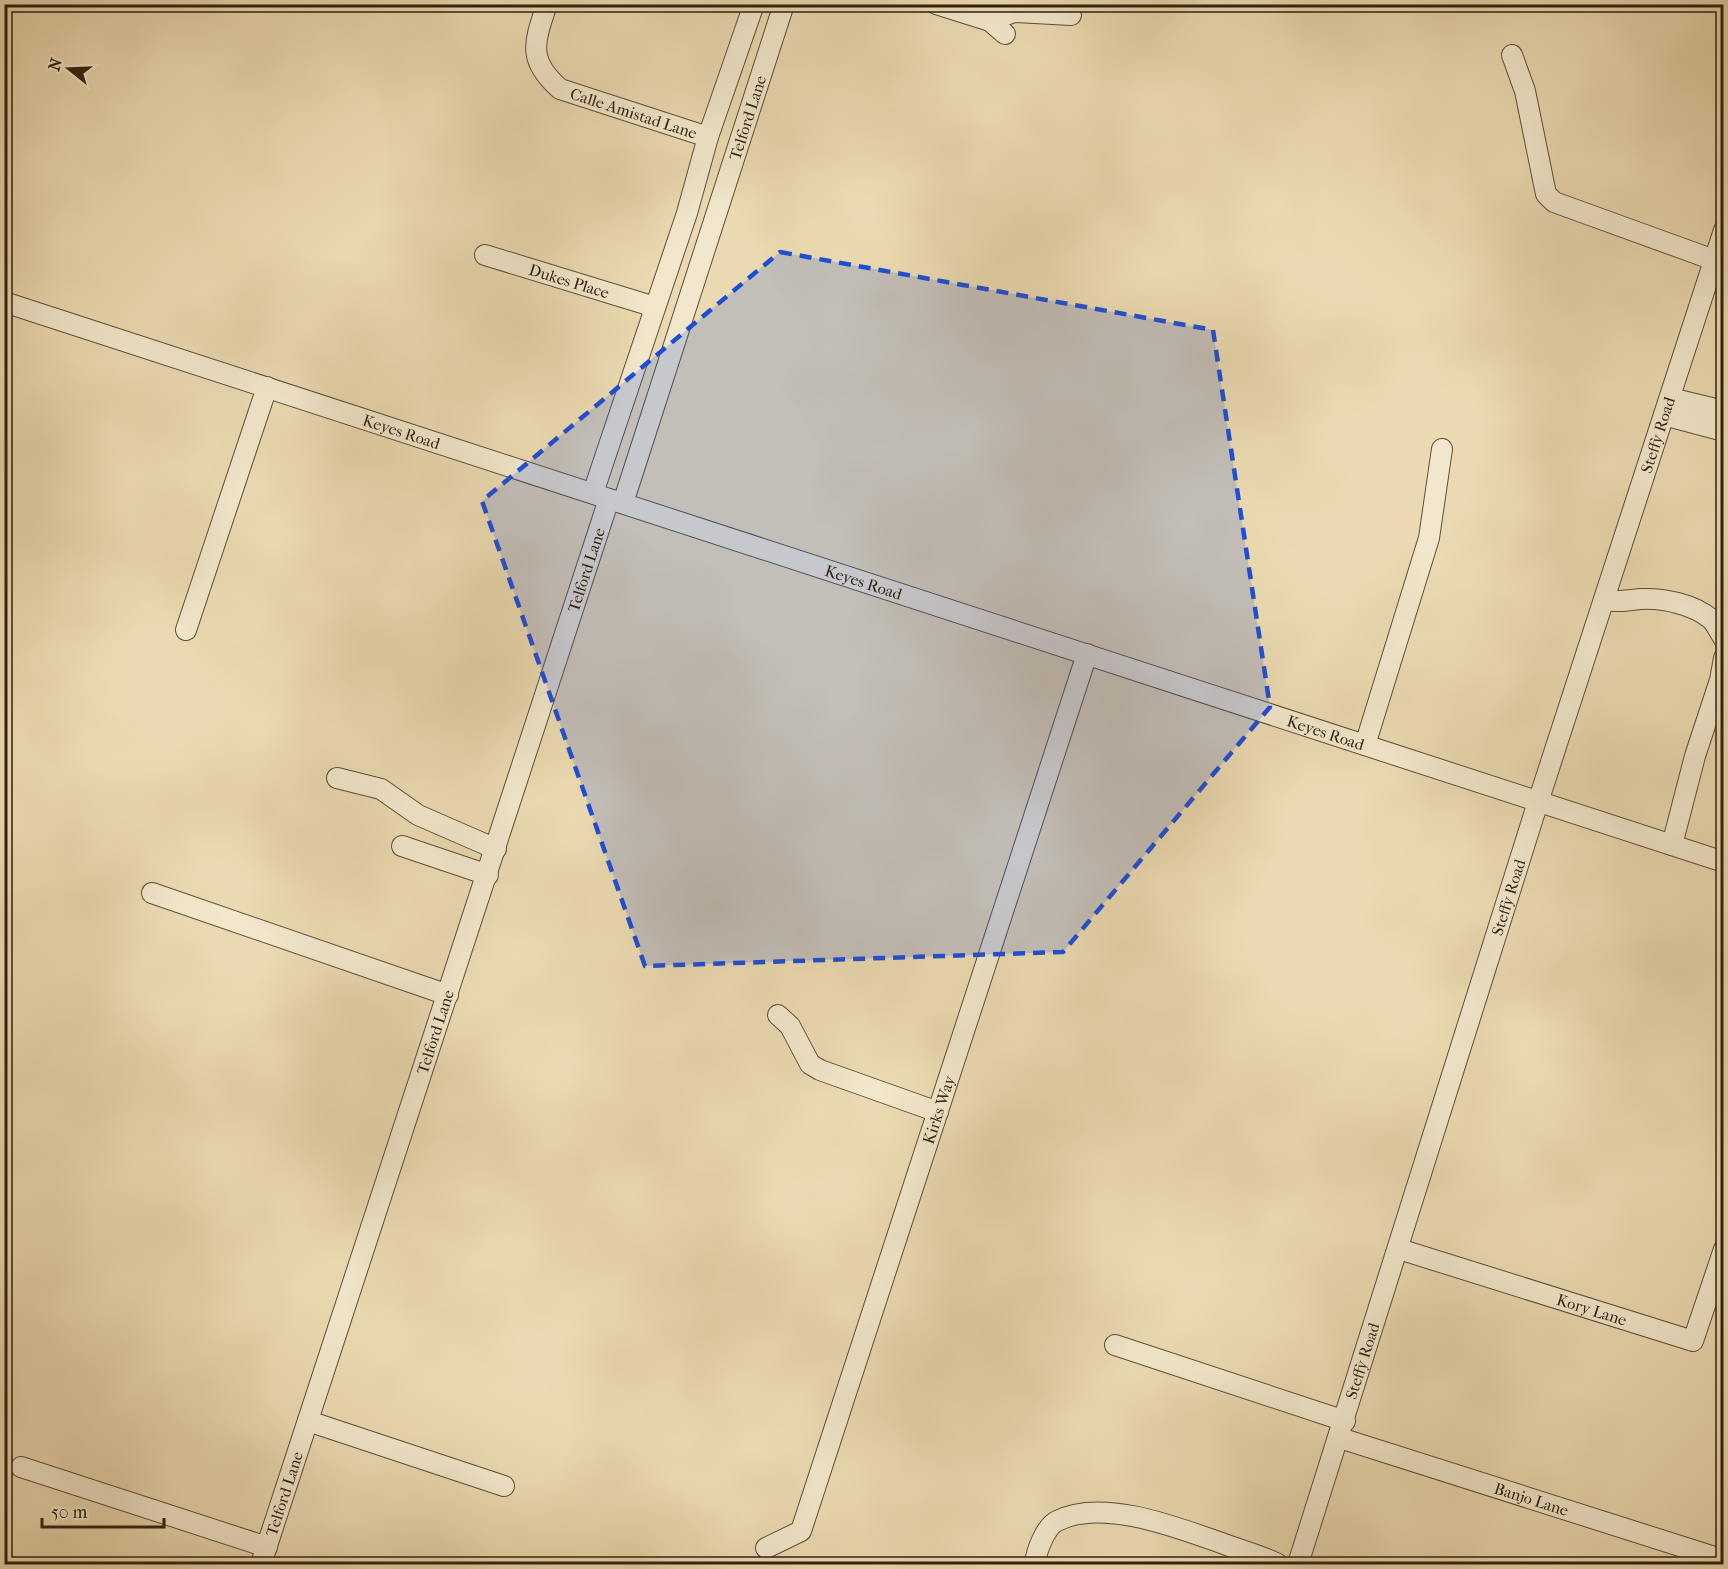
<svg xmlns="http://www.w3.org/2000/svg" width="1728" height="1569" font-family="'IM FELL French Canon',serif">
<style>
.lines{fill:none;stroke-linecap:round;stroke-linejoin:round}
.minor-casing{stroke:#5d4f38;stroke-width:22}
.minor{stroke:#f2e7cc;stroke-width:20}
.marked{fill:#1d4ed8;fill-opacity:0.2;stroke:#1d4ed8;stroke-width:4.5;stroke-dasharray:12 8;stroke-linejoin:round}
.labels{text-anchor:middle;stroke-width:4.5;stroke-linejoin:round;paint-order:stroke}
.street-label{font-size:16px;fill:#2e210f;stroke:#f2e7cc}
</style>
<rect width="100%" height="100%" fill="#ebdab1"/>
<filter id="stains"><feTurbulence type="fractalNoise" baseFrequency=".00333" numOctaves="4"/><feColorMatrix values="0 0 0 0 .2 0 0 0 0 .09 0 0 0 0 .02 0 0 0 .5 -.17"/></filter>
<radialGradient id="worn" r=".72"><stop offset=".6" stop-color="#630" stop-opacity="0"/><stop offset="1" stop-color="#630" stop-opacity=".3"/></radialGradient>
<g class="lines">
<!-- minor casing -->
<g class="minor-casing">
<g id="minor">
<path id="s1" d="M547,4C534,43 527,60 560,89L708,137"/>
<path d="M936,4L990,21L1005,34"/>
<path d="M990,21L1014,12L1071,15"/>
<path d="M1512,55L1525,91L1546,194L1554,202L1714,260"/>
<path id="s2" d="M485,255L655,307"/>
<path id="s3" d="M4,302L1724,862"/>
<path d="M1670,398L1724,411"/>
<path d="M1664,415L1724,431"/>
<path d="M593,493L687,213L708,137L754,4"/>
<path id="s4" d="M623,503L784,4"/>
<path d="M1604,600C1619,603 1626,600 1641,599C1663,598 1693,604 1711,619C1716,624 1720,633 1724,639"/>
<path d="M186,630L267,387"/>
<path d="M1365,745L1429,538L1442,449"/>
<path d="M337,778L381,789L418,815L496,849"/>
<path d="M1672,845L1695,756L1720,680L1724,658"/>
<path d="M402,846L488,875"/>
<path d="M152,893L448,995"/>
<path d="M778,1015L790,1026L810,1064L820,1070L938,1112"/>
<path id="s5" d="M1399,1249L1693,1341L1724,1249"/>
<path d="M1115,1345L1345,1421"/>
<path d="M308,1421L504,1486"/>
<path id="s6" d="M1340,1438L1724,1560"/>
<path d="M21,1467L267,1547"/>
<path id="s7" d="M766,1548L801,1531L1087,654"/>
<path id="s8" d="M261,1564L609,499"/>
<path d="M1035,1564C1036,1552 1045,1527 1057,1521C1103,1497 1181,1529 1227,1545C1244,1551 1262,1556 1278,1564"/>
<path id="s9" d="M1298,1564L1538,802L1724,230"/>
</g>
</g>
<!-- minor -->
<use href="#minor" class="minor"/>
</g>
<!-- marked area -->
<path class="marked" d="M780,252L1213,330L1270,707L1063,952L645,966L482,501Z"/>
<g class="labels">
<!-- street labels -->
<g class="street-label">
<text dy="6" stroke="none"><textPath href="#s1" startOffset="172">Calle Amistad Lane</textPath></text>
<text dy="6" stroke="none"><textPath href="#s4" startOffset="405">Telford Lane</textPath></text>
<text dy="6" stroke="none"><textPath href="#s2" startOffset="88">Dukes Place</textPath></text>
<text dy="6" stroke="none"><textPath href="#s3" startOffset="418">Keyes Road</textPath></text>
<text dy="6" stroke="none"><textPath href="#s9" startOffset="1185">Steffy Road</textPath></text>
<text dy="6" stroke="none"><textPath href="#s8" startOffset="1046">Telford Lane</textPath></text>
<text dy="6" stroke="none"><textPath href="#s3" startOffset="904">Keyes Road</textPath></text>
<text dy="6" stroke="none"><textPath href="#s3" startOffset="1390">Keyes Road</textPath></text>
<text dy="6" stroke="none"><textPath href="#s9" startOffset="699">Steffy Road</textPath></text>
<text dy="6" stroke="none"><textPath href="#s8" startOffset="560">Telford Lane</textPath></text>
<text dy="6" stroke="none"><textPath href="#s7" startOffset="482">Kirks Way</textPath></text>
<text dy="6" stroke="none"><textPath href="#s5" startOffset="202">Kory Lane</textPath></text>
<text dy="6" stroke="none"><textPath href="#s9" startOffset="213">Steffy Road</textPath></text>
<text dy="6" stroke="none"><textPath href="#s8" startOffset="74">Telford Lane</textPath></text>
<text dy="6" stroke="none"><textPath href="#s6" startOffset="201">Banjo Lane</textPath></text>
</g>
</g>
<!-- margin -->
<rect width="1728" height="1569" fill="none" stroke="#ebdab1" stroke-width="24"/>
<rect x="6" y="6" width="1716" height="1557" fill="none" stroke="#2e210f" stroke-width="3"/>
<rect x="12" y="12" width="1704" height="1545" fill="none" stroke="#2e210f" stroke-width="1.5"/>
<!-- north arrow -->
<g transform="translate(69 69) rotate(288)" stroke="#f2e7cc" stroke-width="4.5" paint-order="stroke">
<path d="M0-4.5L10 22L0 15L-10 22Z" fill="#2e210f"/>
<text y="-9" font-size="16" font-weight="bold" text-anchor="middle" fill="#2e210f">N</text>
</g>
<!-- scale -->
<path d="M42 1518v9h122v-9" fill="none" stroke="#2e210f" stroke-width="3"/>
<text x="51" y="1518" font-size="18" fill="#2e210f" stroke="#f2e7cc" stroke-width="4.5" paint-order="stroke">50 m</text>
<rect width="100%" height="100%" filter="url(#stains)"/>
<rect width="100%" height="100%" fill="url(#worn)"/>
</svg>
